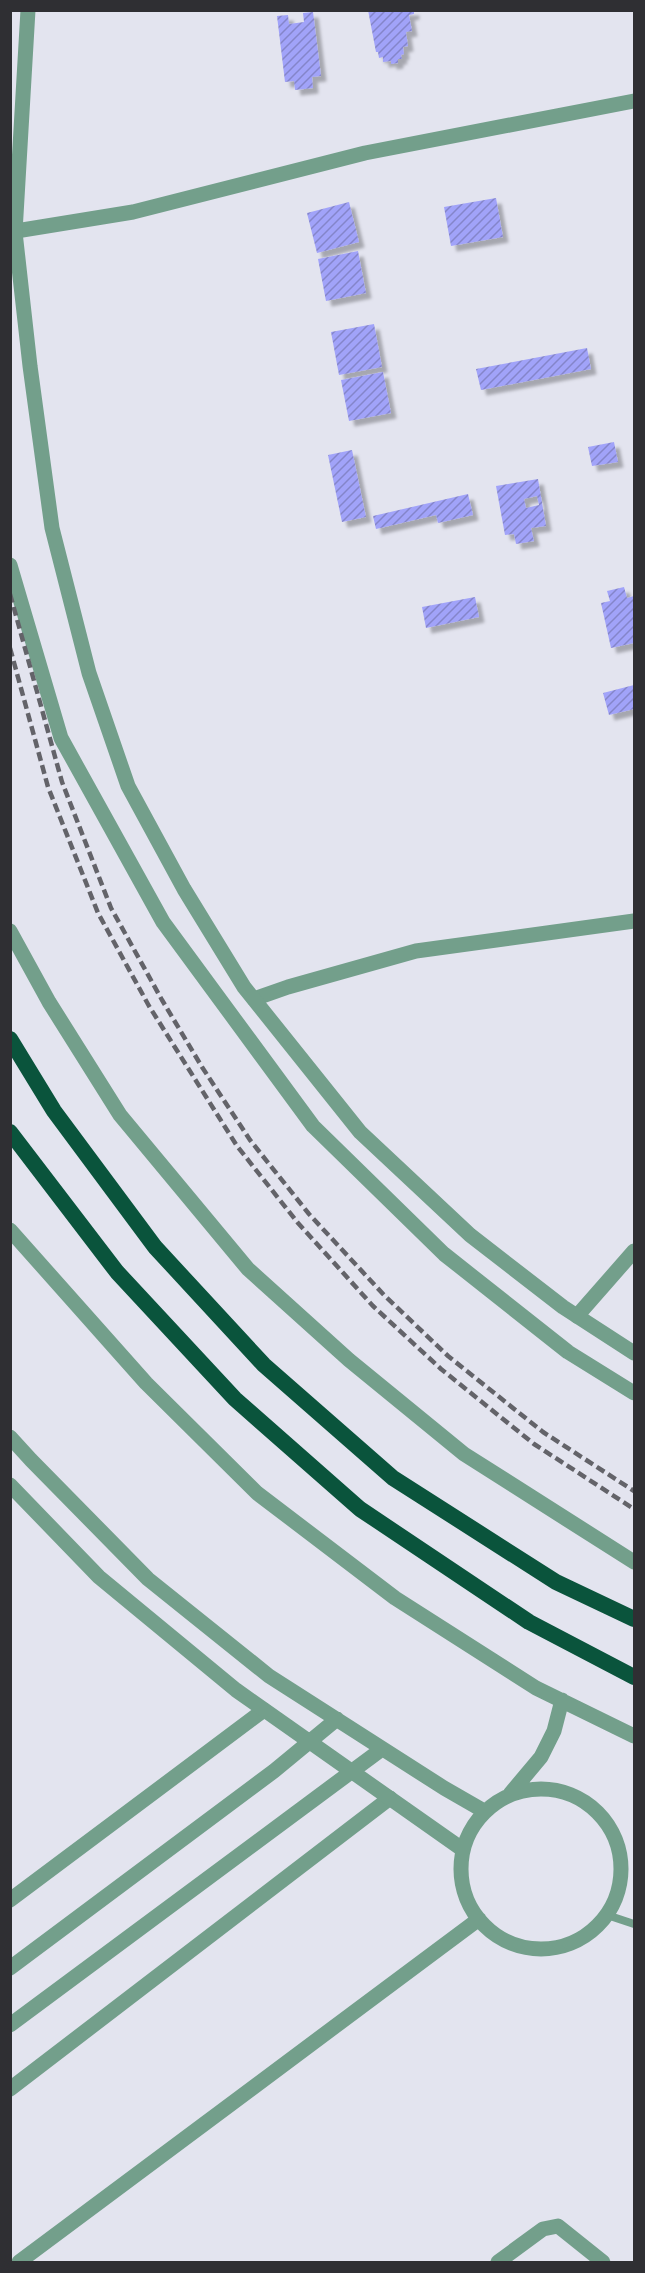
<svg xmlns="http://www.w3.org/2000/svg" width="645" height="2273" font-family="Inter,sans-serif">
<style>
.building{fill:url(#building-hatch);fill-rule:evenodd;filter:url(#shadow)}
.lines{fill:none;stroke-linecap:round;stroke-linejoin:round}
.service{stroke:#739f8b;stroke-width:8}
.minor{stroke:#739f8b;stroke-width:15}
.tertiary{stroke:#739f8b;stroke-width:15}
.trunk{stroke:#0a543c;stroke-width:16}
.rail{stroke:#636369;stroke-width:4.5;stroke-dasharray:9 4.5;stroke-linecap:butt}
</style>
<defs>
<pattern id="building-hatch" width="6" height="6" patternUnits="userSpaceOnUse" patternTransform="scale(1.5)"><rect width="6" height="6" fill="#a1a3f9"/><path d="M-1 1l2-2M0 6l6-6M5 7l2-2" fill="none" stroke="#8485ca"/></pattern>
<filter id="shadow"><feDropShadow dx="5.5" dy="5.5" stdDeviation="1.5" flood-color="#0004"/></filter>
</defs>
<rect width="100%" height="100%" fill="#e3e4ef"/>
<!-- building -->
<path class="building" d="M368,10H414V14L409,15L412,31L406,32L408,46L403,47L404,54L401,55L402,59H398V63L391,64V61L383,62V57L379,58L378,52H376Z
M313,12L321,76L312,77L313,88L295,90L294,81L285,82L277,16L288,15L289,24L304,22L303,13Z
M496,198L503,237L451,246L444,207Z
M349,202L359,242L317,253L307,213Z
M358,251L366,293L326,301L318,259Z
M374,324L382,367L339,375L331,332Z
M587,348L591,369L481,390L476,369Z
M383,372L391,413L349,421L341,380Z
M614,442L618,462L592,466L588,447Z
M352,450L366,517L342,522L328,455Z
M538,479L546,526L531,528L534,541L516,544L514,534L505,535L496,486ZM537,496L539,505L526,508L524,499Z
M468,494L473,515L438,523L436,515L376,529L373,516Z
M624,587L627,598L634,596V643L611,648L601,603L610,601L607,591Z
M475,597L479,617L426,628L422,607Z
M634,685V709L609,715L603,693Z"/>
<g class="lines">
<!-- service -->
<path class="service" d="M607,1915L634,1924"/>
<!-- minor -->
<path class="minor" d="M10,232L133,212L365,153L634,101
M254,999L288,987L416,951L634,921
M577,1316L634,1251
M10,1900L264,1710
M10,2089L390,1798
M498,2262L543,2229L558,2226L603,2262"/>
<!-- tertiary -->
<path class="tertiary" d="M28,10L15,232L30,366L52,528L89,673L128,786L184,889L244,987L360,1132L470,1235L563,1307L634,1353
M10,565L61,738L163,922L313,1126L444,1254L568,1352L634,1393
M10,931L49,1002L120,1115L248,1269L349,1360L464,1454L634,1562
M10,1230L146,1383L257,1493L395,1598L536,1688L634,1736
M10,1437L31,1460L148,1579L269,1676L444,1788L484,1811
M10,1485L99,1577L236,1690L462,1849
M461 1869a80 80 0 1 1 160 0a80 80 0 1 1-160 0Z
M510,1794L541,1757L554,1731L562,1700
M10,1968L274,1771L337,1719
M10,2025L382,1749
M19,2262L479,1919"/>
<!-- trunk -->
<path class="trunk" d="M10,1039L54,1111L155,1247L264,1365L393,1478L556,1582L634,1619
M10,1132L117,1272L235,1399L360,1509L529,1622L634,1677"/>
<!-- rail -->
<path class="rail" d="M10,594L62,782L111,908L162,1000L202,1067L250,1140L309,1214L384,1295L448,1356L543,1432L634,1491
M10,648L48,787L98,913L149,1006L237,1146L298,1223L373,1306L441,1369L534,1444L634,1509"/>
</g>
<!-- border -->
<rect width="645" height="2273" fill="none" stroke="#2f2f33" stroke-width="24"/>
</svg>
